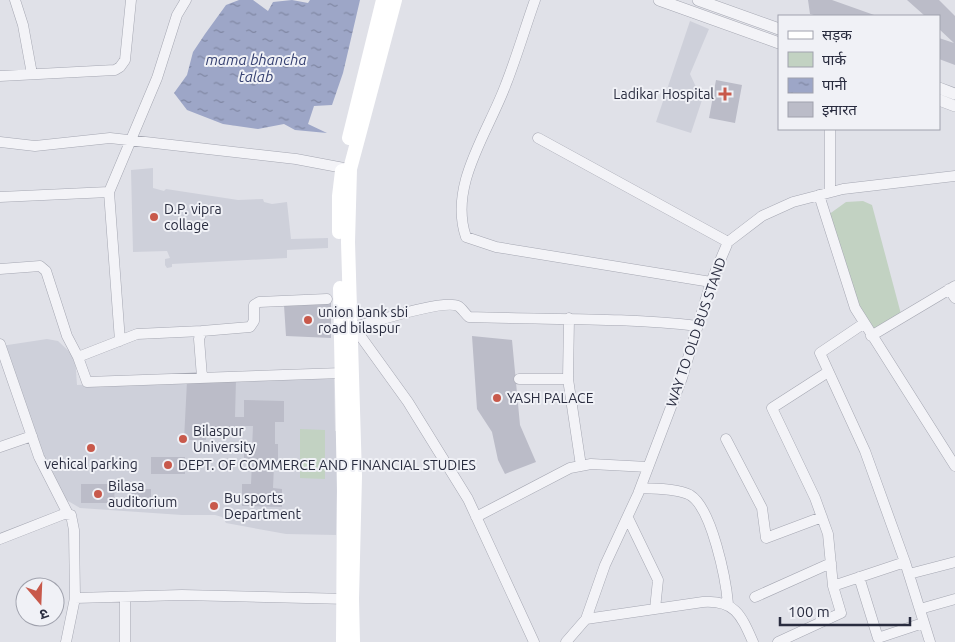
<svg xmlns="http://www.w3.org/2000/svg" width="955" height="642" font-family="Ubuntu,'Noto Sans Devanagari',sans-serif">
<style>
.built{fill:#ced0da}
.green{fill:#c2d2c2}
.water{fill:url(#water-ripples)}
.building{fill:#bbbcc8}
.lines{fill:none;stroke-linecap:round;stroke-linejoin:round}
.minor-casing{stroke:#a5a7b2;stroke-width:11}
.tertiary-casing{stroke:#a5a7b2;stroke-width:12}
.minor{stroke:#f3f3f7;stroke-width:10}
.tertiary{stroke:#f3f3f7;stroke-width:11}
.secondary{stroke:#fff;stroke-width:14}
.poi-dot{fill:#c8594b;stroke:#f0f1f6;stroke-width:2}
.labels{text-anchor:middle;stroke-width:4;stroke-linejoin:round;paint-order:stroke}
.poi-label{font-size:14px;fill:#292c3f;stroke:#f0f1f6;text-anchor:start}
.street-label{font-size:14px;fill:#292c3f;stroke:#f0f1f6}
.water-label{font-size:15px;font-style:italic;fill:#354071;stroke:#f0f1f6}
</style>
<defs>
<pattern id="water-ripples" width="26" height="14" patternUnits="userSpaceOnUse" patternTransform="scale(1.25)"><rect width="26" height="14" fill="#9da6c7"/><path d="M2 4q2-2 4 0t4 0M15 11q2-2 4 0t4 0" fill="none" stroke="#8087a3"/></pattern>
</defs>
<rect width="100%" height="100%" fill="#e0e1e8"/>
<!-- built -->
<path class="built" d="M690,21L709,29L690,74L702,100L691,133L656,122Z
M153,168V188L164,191L166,189L238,200L263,199L264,202L272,204L287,202L291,239L328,238V248L287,250V258L172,264V267L167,268L165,265V259L170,258L167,251L133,252L131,170Z
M47,339L58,341L75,357L77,385L334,374L335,431H338L336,535L286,534L226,523L222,517L215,515H182L80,508L63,498L44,467L1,346Z"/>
<!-- green -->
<path class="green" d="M863,201L872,205L901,314L871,330L863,324L828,215L846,202Z
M300,429L325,430V479L300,478Z"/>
<!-- water -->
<path class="water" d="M239,0H253L268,11L273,2L292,0L308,3L310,0H360L343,73L332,105L314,106L308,124L327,133L295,130L284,124L258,129L223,124L187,110L174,93L187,75L193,52L205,34L226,5Z"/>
<!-- building -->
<path class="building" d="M808,0H832L877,16H818L810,14Z
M907,0H939L955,16V65L939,59V38L954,43L939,29V16H925Z
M716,80L742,85L735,123L709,118Z
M331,301V338L286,336L284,305Z
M472,336L512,340L520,425L536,462L505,474L498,460L492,432L477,409Z
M236,379L235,417H244V400L284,401V422H275V444H278V465H274L273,488L282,489V507L242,506V484H251L252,461H244V450H252L253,426H235V434H206V440H184L187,381Z
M151,457H185V474H151Z
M81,484H115L114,503H81Z
M130,489H151V499H130Z"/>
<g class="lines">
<!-- minor casing -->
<g class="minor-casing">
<path id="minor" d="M15,0L23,25L32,74
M535,0C525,28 517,56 506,84C489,131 448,185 466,237L496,247L711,282
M0,76L115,70L120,67L125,60L131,0
M538,138L728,242
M0,142L35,146L110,138L296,159L349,169
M109,192L120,341
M830,192V129
M819,195L855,308L955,466
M0,197L109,192L157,78L177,15L186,0
M0,269L40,266L46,271L67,336L78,357L87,382L342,373
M949,289L955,298
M569,318L568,379L581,466
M351,323L408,402L468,499L534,642
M863,324L820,353L865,451L905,562L930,642
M355,327C374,322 443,299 458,306C462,308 465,314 469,317C546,320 620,317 698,326
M871,336L955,286
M0,344L39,457L68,514
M78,357L137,334L202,331
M828,372L772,408L815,498L828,534L833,586L905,562
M202,377L199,339L202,331L250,327L254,321V305L259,302L327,299
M519,379H568
M726,439L762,508L766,538L822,517
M0,447L32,436
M641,488C655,489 677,488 690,495C712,508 726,580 728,604
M476,517L570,468L591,464L648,467
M628,518L658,580L655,609
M0,539L64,514L71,515L74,530L75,598L66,642
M909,574L955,562
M859,577L878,638L923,623
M755,597L831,563
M75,598L182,595L348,599
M125,598V642
M920,609L955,599
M586,619L703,602C735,600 741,615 753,642
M566,642L586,619L605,565L638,494L682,378L711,282L728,242L762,216L793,202L843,189L955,176
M778,642L841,613L833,586"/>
</g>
<!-- tertiary casing -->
<g class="tertiary-casing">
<path id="tertiary" d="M659,0L779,43
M698,0L779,29
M939,88L955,94
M939,100L955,106"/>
</g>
<!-- minor -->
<use href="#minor" class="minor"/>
<!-- tertiary -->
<use href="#tertiary" class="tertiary"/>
<!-- secondary -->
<path class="secondary" d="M349,138L383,0
M339,232V196L342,171
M340,288L344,491L343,642
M353,642L352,599L355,476L348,242L350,169L395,0"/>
</g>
<!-- markers -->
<g class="poi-dot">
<path d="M722.5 86.5h5v5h5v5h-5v5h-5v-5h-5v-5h5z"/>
<circle cx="154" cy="217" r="5"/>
<circle cx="308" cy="320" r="5"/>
<circle cx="497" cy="398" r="5"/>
<circle cx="183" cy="439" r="5"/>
<circle cx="91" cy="448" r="5"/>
<circle cx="168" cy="465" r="5"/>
<circle cx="98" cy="494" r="5"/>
<circle cx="214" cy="506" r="5"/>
</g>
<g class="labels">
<!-- poi labels -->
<g class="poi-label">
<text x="714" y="99" text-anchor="end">Ladikar Hospital</text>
<text x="164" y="214">D.P. vipra<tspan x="164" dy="16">collage</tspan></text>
<text x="318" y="317">union bank sbi<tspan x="318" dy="16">road bilaspur</tspan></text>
<text x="507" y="403">YASH PALACE</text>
<text x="193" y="436">Bilaspur<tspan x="193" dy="16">University</tspan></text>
<text x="91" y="469" text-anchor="middle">vehical parking</text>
<text x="178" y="470">DEPT. OF COMMERCE AND FINANCIAL STUDIES</text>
<text x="108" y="491">Bilasa<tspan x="108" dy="16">auditorium</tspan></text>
<text x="224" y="503">Bu sports<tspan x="224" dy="16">Department</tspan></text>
</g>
<!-- street labels -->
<g class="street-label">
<text transform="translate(696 332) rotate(-71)" y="5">WAY TO OLD BUS STAND</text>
</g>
<!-- water labels -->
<g class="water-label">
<text x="256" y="65">mama bhancha<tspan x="256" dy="17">talab</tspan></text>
</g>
</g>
<!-- legend -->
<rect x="778" y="15" width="162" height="115" fill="#f0f1f6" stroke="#a0a2ad"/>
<rect x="788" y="31" width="25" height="8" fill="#ffffff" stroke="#a0a2ad"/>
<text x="822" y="40" font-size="15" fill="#292c3f">सड़क</text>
<rect x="788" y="52" width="25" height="15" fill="#c2d2c2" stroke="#a0a2ad"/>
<text x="822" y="65" font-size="15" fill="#292c3f">पार्क</text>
<rect x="788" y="78" width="25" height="15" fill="url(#water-ripples)" stroke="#a0a2ad"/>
<text x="822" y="90" font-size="15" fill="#292c3f">पानी</text>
<rect x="788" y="102" width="25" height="15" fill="#bbbcc8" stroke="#a0a2ad"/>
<text x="822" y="115" font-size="15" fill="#292c3f">इमारत</text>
<!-- north arrow -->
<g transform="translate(40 602) rotate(161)"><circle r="24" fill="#f0f1f6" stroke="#a0a2ad"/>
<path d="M0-4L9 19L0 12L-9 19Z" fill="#c8594b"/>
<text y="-8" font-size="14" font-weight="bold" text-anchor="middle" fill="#292c3f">उ</text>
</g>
<!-- scale -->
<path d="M780 617v8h130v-8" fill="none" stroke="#292c3f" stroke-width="2.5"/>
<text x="788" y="617" font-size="15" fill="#292c3f" stroke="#f0f1f6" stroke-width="4" paint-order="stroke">100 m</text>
</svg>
